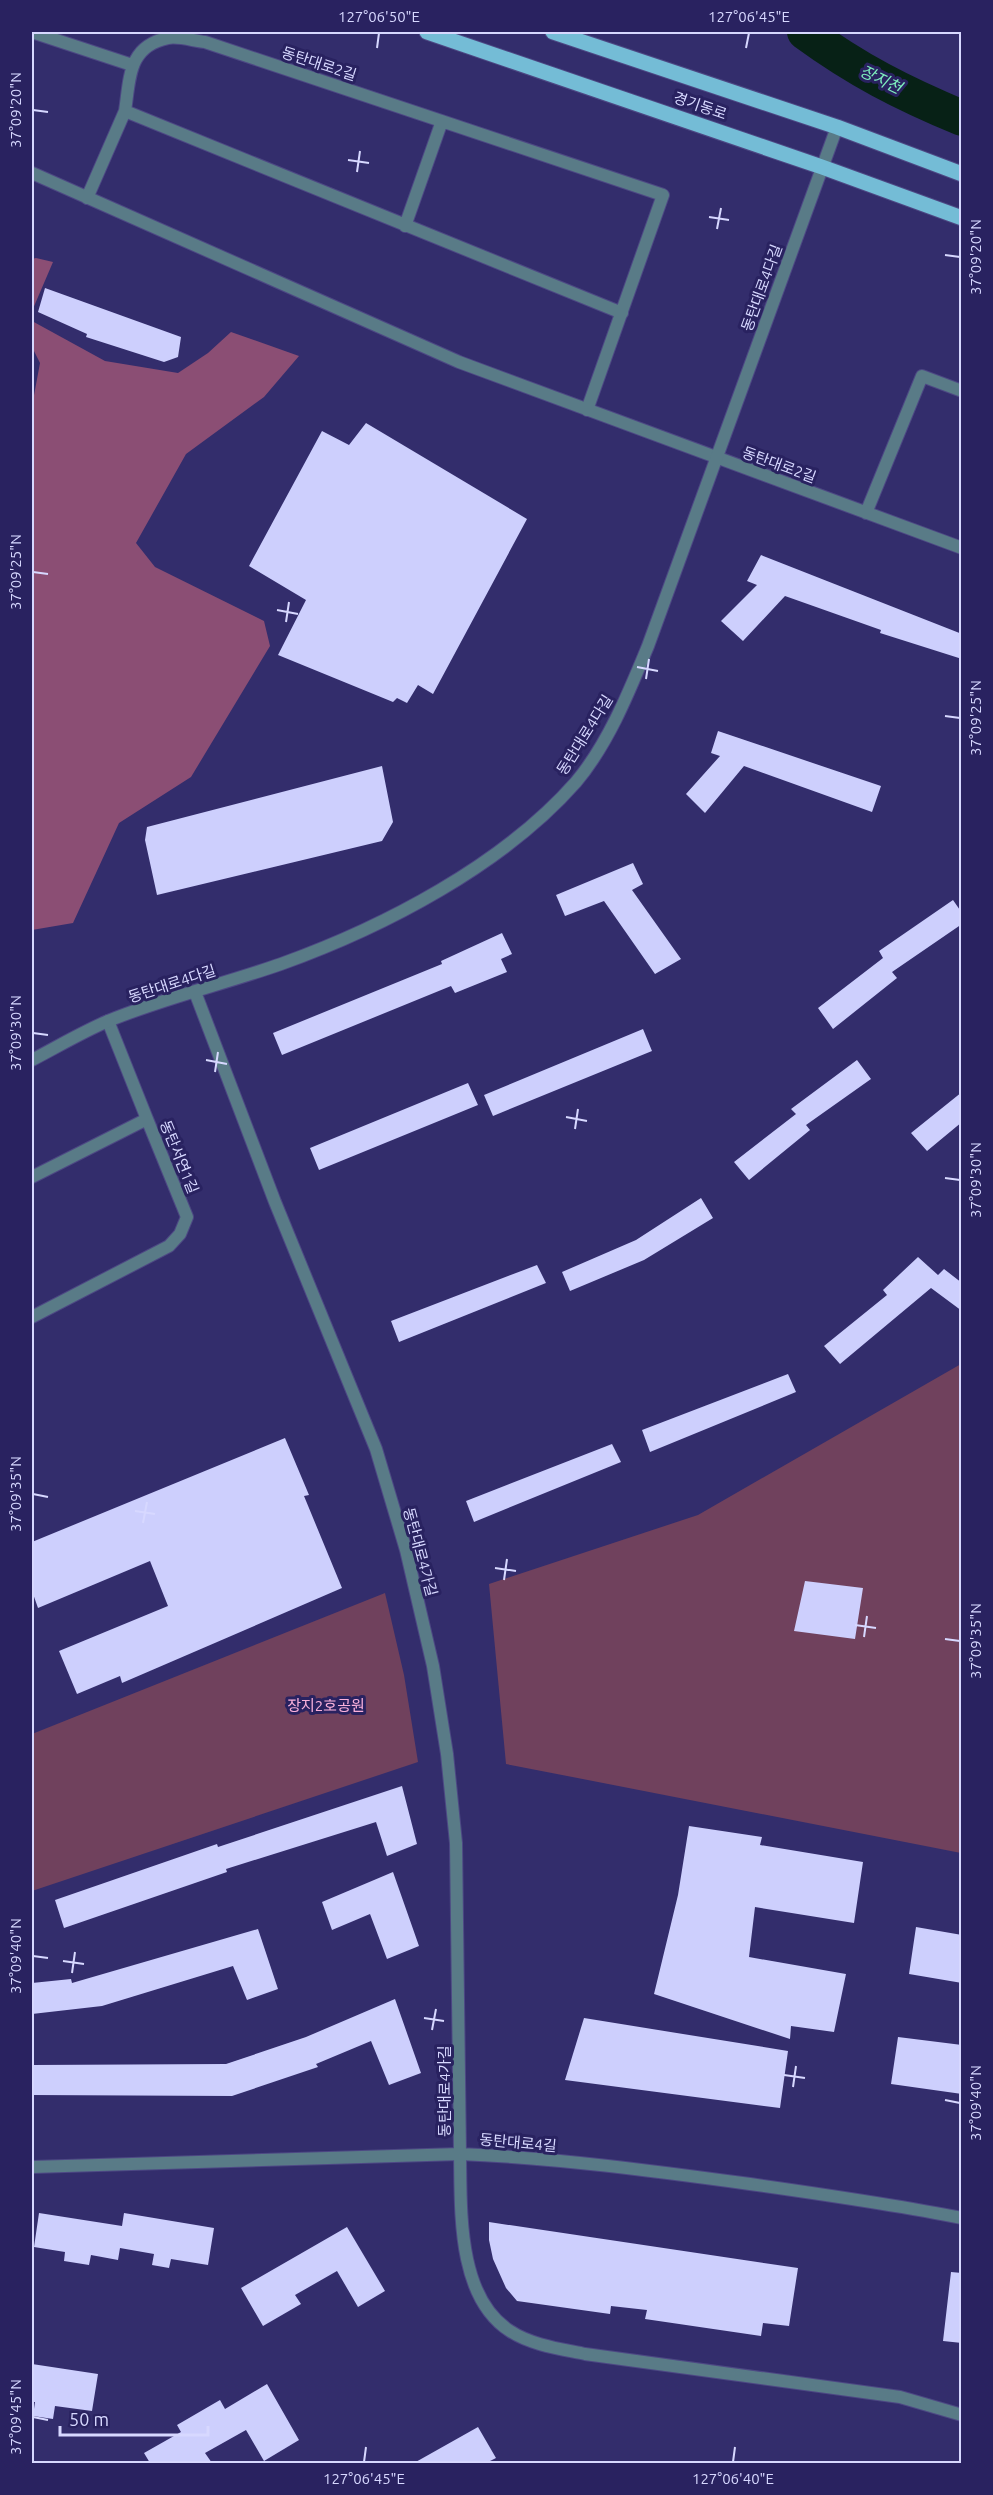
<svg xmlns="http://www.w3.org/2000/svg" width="993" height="2495" font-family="Ubuntu,'Noto Sans KR',sans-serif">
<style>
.green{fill:#70415d}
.forest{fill:#8b4e74}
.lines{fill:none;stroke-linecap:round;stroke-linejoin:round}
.river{stroke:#072116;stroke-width:36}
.building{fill:#cdcffd}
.minor-casing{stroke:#4d4884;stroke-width:14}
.tertiary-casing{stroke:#4d4884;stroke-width:14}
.primary-casing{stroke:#4d4884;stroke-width:17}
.minor{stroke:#597b87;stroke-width:12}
.tertiary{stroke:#597b87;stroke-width:12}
.primary{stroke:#74bcd6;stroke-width:15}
.ticks{fill:none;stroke:#d7d8ff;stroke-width:2}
.labels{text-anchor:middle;stroke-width:6;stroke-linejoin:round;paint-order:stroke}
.street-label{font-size:15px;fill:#d7d8ff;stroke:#292260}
.park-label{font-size:15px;fill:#fab1db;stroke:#292260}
.water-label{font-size:16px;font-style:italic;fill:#7fefbe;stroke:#292260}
.neatline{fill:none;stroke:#d7d8ff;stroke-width:2}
.ticks-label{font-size:15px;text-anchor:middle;fill:#d7d8ff}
</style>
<rect width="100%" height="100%" fill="#332d6c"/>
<!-- green -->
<path class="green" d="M961,1364V1853L506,1764L489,1584L698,1515Z
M385,1593L404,1675L418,1762L32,1891V1734Z"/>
<!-- forest -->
<path class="forest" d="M36,258L53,262L32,311V259Z
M32,321L105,361L178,373L208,353L231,332L299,356L264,397L186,454L136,543L155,567L264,621L270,646L191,777L119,823L73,923L32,930V406L40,363L32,347Z"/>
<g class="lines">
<!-- river -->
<path class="river" d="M805,32C857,70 902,93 962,118"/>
</g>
<!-- building -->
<path class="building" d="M45,288L181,337L178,357L164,362L86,337L87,334L38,312Z
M366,423L527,519L433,694L418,685L407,703L397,698L393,702L278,655L306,600L249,566L322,431L349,445Z
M761,555L962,634V659L880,633L881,630L785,596L743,641L721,621L757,585L747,581Z
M718,731L881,786L872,812L744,766L705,813L686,794L720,756L711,753Z
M382,766L393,822L382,841L157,895L145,840L147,827Z
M633,863L643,884L632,890L681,959L655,974L604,901L565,916L556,895Z
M953,900L962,913V924L892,972L897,978L833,1029L818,1008L883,958L879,951Z
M502,933L512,954L501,959L507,972L455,993L451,986L282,1055L273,1033L442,964L441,961Z
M643,1029L652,1051L493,1116L484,1095Z
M857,1060L871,1079L806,1125L810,1130L749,1180L734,1162L796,1114L791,1109Z
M468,1083L478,1105L319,1170L310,1148Z
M962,1092V1122L927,1151L911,1133Z
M701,1198L713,1218L644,1260L570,1291L562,1272L636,1240Z
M918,1257L938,1275L944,1269L962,1283V1311L931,1288L840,1364L824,1346L887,1295L883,1290Z
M537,1265L546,1283L399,1342L391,1321Z
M788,1374L796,1392L650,1452L642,1430Z
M285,1438L309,1495L304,1496L342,1588L122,1683L120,1676L77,1694L59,1651L168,1606L150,1561L38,1608L32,1591V1542Z
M612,1444L621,1462L474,1522L466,1501Z
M805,1581L863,1588L855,1639L794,1631Z
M402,1786L417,1844L387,1856L376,1822L226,1869L227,1872L64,1928L55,1900L217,1844L218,1847Z
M689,1826L762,1837L760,1845L863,1862L854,1923L755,1907L749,1957L846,1974L834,2032L791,2026L790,2039L654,1994L678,1895Z
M393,1872L419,1946L387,1959L370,1914L332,1930L322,1902Z
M916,1927L962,1935V1983L909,1974Z
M258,1929L278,1989L247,2000L233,1966L102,2006L32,2014V1983L71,1979L72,1983Z
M395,1999L421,2073L389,2085L371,2041L316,2064L318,2067L232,2096L32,2095V2065L226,2064L306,2037Z
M584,2018L788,2051L780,2108L565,2080Z
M898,2037L962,2045V2094L891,2084Z
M39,2213L122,2226L124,2213L214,2228L208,2265L171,2259L169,2268L152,2265L154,2254L120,2248L118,2260L91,2255L89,2265L64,2261L65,2252L34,2247Z
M489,2222L798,2268L789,2326L763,2323L761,2336L645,2319L647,2310L611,2306L610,2314L517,2301L506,2288L493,2259L489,2240Z
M347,2227L385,2291L358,2307L337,2271L295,2295L301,2304L263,2326L241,2288Z
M951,2272L962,2273V2343L943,2341Z
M32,2364L98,2374L92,2411L55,2406L53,2419L33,2416L35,2402H32Z
M267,2384L299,2440L264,2461L246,2430L205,2453L212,2463H150L144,2453L181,2432L177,2425L220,2400L225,2409Z
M478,2427L496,2458L486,2463H414Z"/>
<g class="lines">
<!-- minor casing -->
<g class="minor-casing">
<path id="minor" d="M32,32L132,65
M32,173L459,362L962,548
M87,198L125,111
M405,226L442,121
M587,410L663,195L205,42C194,41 179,36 168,38C128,46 130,78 125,111L622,313
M866,513L922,376L962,391
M108,1021L147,1119
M32,1177L147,1119L187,1217L180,1234L169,1246L32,1317
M460,2154C461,2211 457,2297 510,2331C531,2345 561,2349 585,2354L900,2397L962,2415"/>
</g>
<!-- tertiary casing -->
<g class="tertiary-casing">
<path id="tertiary" d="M195,992L275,1202L376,1449L406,1550L433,1666L447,1754L456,1843L460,2154
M32,1060C57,1047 82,1032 108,1021C164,998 224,984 281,964C384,927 503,865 576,782C608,744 629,692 648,646L837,127
M32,2167L460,2154C557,2158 654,2171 750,2184C821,2194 892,2204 962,2218"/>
</g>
<!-- primary casing -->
<g class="primary-casing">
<path id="primary" d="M427,32L822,167L962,218
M553,32L837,127L962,174"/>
</g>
<!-- minor -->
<use href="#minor" class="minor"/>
<!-- tertiary -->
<use href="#tertiary" class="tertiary"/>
<!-- primary -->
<use href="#primary" class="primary"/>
</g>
<!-- ticks -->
<path class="ticks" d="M377,48L379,33M746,48L749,33M33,110L48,112M348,160L369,163M357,172L360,151M709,217L729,220M717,229L721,208M945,255L960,257M33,572L48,574M277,610L298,614M286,622L289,602M637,667L658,671M646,679L649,659M945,716L960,718M33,1033L48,1035M206,1060L227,1064M215,1072L218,1052M566,1117L587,1121M575,1129L578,1109M945,1178L960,1180M33,1494L48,1497M135,1511L155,1514M143,1523L147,1502M495,1568L516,1571M504,1580L507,1559M855,1625L876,1628M864,1637L867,1616M945,1639L960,1641M33,1956L48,1958M63,1961L84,1964M72,1973L75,1952M424,2018L444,2021M432,2030L436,2009M784,2075L805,2078M793,2087L796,2066M945,2100L960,2103M33,2417L48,2420M364,2462L366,2447M733,2462L735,2447"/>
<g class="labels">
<!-- street labels -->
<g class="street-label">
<text transform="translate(319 64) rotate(18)" y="5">동탄대로2길</text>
<text transform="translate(700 106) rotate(19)" y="5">경기동로</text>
<text transform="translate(762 288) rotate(-70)" y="5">동탄대로4다길</text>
<text transform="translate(779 465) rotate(20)" y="5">동탄대로2길</text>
<text transform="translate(585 735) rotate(-58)" y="5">동탄대로4다길</text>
<text transform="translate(172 984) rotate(-18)" y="5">동탄대로4다길</text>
<text transform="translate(179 1157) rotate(68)" y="5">동탄서연1길</text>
<text transform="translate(420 1552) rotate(75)" y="5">동탄대로4가길</text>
<text transform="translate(445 2091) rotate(-90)" y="5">동탄대로4가길</text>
<text transform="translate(518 2143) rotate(5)" y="5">동탄대로4길</text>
</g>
<!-- park labels -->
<g class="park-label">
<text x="326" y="1711">장지2호공원</text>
</g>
<!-- water labels -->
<g class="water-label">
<text transform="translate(881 79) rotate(26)" y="6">장지천</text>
</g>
</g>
<!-- border -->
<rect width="993" height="2495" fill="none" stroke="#292260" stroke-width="66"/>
<!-- scale -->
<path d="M60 2426v9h148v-9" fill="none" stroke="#d7d8ff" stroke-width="3"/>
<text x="69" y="2426" font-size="18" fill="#d7d8ff" stroke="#292260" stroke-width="4.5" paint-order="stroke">50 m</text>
<rect x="33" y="33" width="927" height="2429" class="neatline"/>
<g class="ticks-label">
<text x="379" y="22">127°06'50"E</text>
<text x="749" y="22">127°06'45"E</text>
<text transform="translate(16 110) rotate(-90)" y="5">37°09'20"N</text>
<text transform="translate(976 257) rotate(-90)" y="5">37°09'20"N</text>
<text transform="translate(16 572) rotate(-90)" y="5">37°09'25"N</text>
<text transform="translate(976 718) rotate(-90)" y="5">37°09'25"N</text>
<text transform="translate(16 1033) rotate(-90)" y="5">37°09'30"N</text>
<text transform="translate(976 1180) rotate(-90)" y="5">37°09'30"N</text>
<text transform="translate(16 1494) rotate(-90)" y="5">37°09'35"N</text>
<text transform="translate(976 1641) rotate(-90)" y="5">37°09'35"N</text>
<text transform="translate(16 1956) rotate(-90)" y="5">37°09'40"N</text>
<text transform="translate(976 2103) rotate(-90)" y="5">37°09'40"N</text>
<text transform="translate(16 2417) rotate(-90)" y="5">37°09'45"N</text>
<text x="364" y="2484">127°06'45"E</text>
<text x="733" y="2484">127°06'40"E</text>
</g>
</svg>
